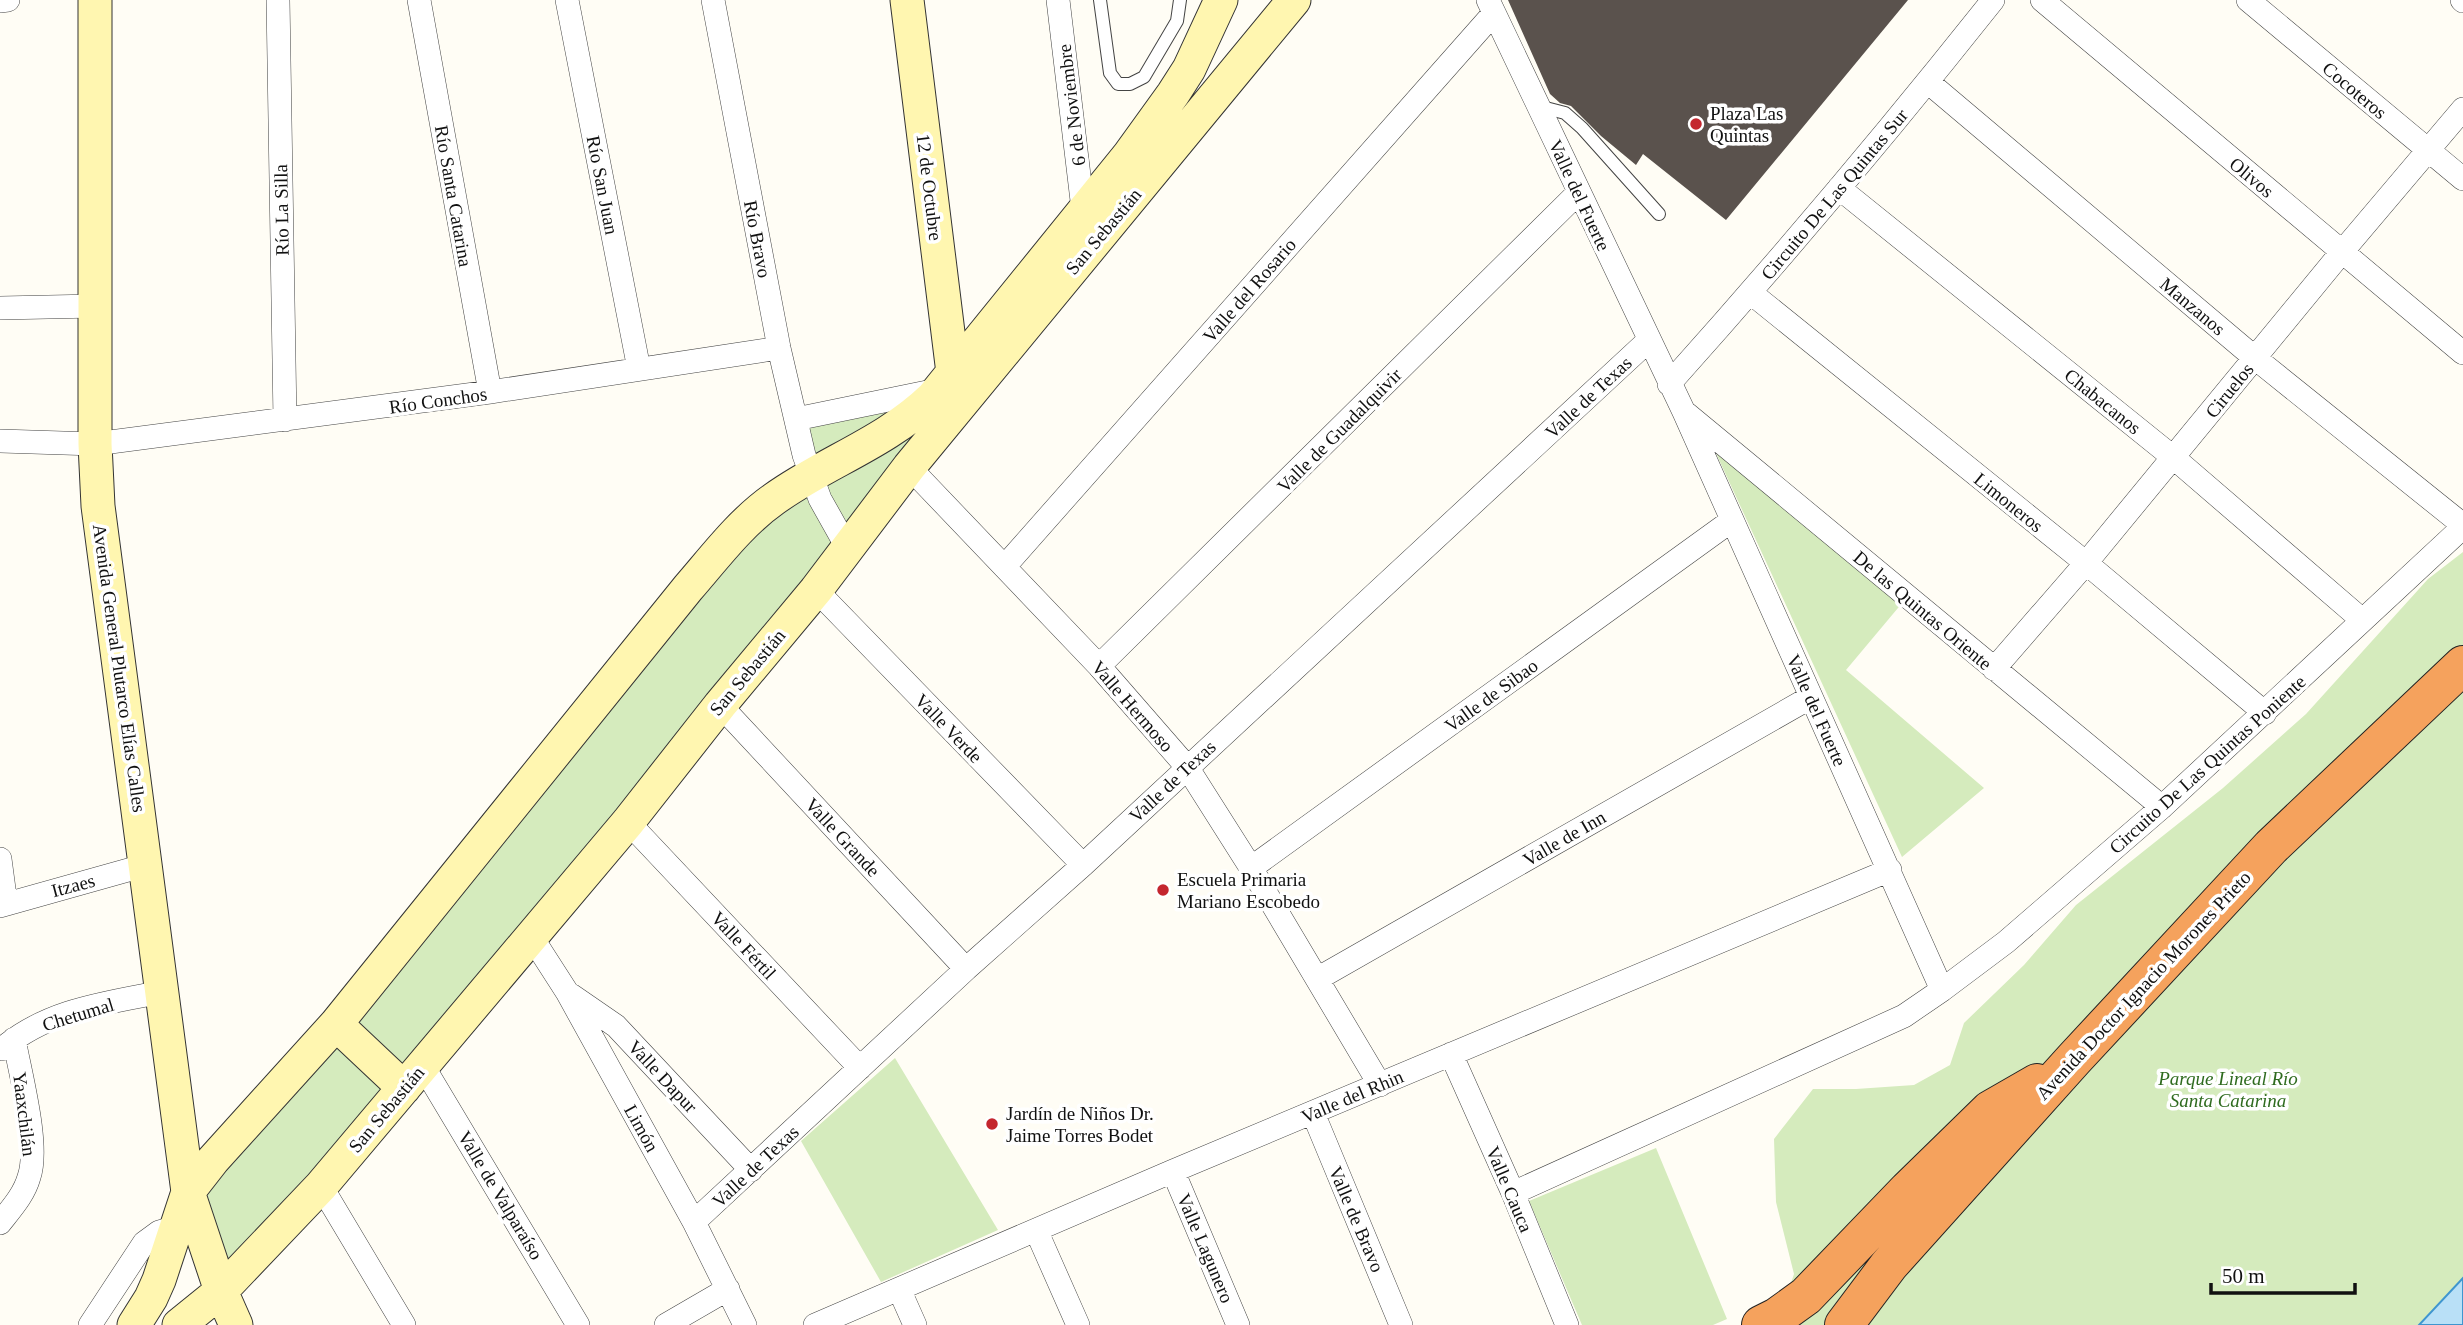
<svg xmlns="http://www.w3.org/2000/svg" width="2463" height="1325" font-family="'Times New Roman',serif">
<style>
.green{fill:#d5ebbd}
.water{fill:#b9e0f7;stroke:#3f96cf;stroke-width:2}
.building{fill:#5a524d}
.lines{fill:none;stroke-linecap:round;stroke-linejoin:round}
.lane-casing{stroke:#444;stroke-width:14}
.street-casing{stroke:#444;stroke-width:24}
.secondary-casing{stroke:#333;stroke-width:35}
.highway-casing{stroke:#222;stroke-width:40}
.lane{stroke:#fff;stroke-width:12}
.street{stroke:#fff;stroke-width:23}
.secondary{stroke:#fff6b0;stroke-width:33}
.highway{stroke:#f5a25d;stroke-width:38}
.poi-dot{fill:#c4262e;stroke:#fff;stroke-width:2.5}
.labels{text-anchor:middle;stroke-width:7;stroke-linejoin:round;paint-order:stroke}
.street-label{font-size:19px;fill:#111;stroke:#fff}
.poi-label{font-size:19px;fill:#111;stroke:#fff;text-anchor:start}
.park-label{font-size:19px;font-style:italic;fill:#2f6b1f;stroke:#fff}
</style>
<rect width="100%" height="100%" fill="#fffdf5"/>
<!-- green -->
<path class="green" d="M938,390L957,409L221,1291L188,1192L718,553L810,476L796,419Z
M1709,438L1903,602L1846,670L1984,788L1902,857Z
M2463,552V1325H1777L1794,1274L1776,1202L1774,1139L1813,1089H1856L1914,1085L1950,1065L1964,1023L2024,965L2076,905L2223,788L2306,714L2428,579Z
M895,1058L998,1230L881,1282L801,1141Z
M1656,1148L1727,1319L1713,1325H1582L1529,1201Z"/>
<!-- water -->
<path class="water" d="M2463,1278V1325H2419Z"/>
<!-- building -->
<path class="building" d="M1508,0H1908L1726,220L1643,154L1636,165L1601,136L1571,106L1560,103L1550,94Z"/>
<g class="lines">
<!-- lane casing -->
<g class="lane-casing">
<path id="lane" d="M1100,0L1110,73L1118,84H1130L1144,77L1177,21L1180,0
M1538,106L1565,113L1582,128L1659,214"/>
</g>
<!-- street casing -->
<g class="street-casing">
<path id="street" d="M278,0L285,420
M419,0L490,392
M567,0L639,369
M713,0L779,348L804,455L820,499L848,549
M1058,0L1083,209
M1488,0L1684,412L1942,990L1904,1016L1513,1193
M2042,0L2463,353
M2248,0L2463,179
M2462,0L2463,1
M0,1L8,0
M1928,82L2255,358L2463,525
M1839,188L2174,458L2361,619
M1751,293L2086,563L2265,713
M0,308L96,306
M1669,384C1781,259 1889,131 1993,0
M1687,414L2162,807
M796,419L937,390
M0,441L95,444L490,392L779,348
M909,467L1099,666L1187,767L1251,868L1380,1085
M1005,566L1494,13
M816,590L1083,865
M1099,666L1578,193
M1994,669L2086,563L2341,253L2463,109
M720,705L966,969
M628,822L860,1068
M0,859L6,904
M1251,868L1731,521
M0,906L146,865
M531,936L567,992L694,1222L745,1325
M1317,979L1811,697
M1942,990L2006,942L2162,807L2463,527
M571,995L616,1026L751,1170
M2,1049C47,1010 106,1003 162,992
M1451,1054L1513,1193L1567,1325
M423,1066L578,1325
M1313,1113L1401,1325
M1173,1171L1238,1325
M321,1186L404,1325
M694,1222L966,969L1083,865L1649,340
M0,1223C11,1209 24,1195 29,1177C40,1146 20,1073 14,1039
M1036,1230L1078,1325
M899,1289L915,1325
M90,1325L144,1243L159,1232L176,1227
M666,1325L728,1289
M815,1325L1173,1171L1890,870"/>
</g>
<!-- secondary casing -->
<g class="secondary-casing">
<path id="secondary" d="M95,0V444L98,506L188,1192L221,1291L236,1325
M907,0L953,373
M336,1024L404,1088
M134,1325L151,1298L159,1280L188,1192L213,1160L336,1024L688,588C715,557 740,523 774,499C827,461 884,444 933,397L1129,155L1173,94L1189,69L1221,0
M179,1325L221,1291L321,1186L628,822L720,705L816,590L909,467L1294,0"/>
</g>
<!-- highway casing -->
<g class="highway-casing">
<path id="highway" d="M1761,1325L1777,1317L1806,1296L1908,1190L1990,1110L2037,1083
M1844,1325L1889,1265L2074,1059L2271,847L2463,665"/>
</g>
<!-- lane -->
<use href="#lane" class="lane"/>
<!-- street -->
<use href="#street" class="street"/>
<!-- secondary -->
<use href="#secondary" class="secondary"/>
<!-- highway -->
<use href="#highway" class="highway"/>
</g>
<!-- markers -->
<g class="poi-dot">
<circle cx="1696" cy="124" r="7"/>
<circle cx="1163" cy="890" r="7"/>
<circle cx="992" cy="1124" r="7"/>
</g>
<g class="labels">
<!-- street labels -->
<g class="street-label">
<text transform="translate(2355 90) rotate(40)" y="7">Cocoteros</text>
<text transform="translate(1071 105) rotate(-97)" y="7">6 de Noviembre</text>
<text transform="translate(2252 177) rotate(40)" y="7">Olivos</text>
<text transform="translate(603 185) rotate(79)" y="7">Río San Juan</text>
<text transform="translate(930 187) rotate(83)" y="7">12 de Octubre</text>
<text transform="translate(1834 194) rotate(-50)" y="7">Circuito De Las Quintas Sur</text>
<text transform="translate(1580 195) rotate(65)" y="7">Valle del Fuerte</text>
<text transform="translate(454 196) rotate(80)" y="7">Río Santa Catarina</text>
<text transform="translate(281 210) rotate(-91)" y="7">Río La Silla</text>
<text transform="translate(1103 231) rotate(-50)" y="7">San Sebastián</text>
<text transform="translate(758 239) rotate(79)" y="7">Río Bravo</text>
<text transform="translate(1249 290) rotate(-49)" y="7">Valle del Rosario</text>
<text transform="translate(2193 306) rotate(40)" y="7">Manzanos</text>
<text transform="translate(2229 390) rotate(-51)" y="7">Ciruelos</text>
<text transform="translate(1588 397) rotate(-43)" y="7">Valle de Texas</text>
<text transform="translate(438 400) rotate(-8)" y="7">Río Conchos</text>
<text transform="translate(2103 401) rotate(39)" y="7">Chabacanos</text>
<text transform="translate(1339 430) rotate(-45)" y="7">Valle de Guadalquivir</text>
<text transform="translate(2009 502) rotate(39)" y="7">Limoneros</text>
<text transform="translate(1923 610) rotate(40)" y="7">De las Quintas Oriente</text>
<text transform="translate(120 668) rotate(82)" y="7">Avenida General Plutarco Elías Calles</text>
<text transform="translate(747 672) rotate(-50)" y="7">San Sebastián</text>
<text transform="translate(1491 695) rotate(-36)" y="7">Valle de Sibao</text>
<text transform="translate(1133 706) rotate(49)" y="7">Valle Hermoso</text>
<text transform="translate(1817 710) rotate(66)" y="7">Valle del Fuerte</text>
<text transform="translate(949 728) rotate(46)" y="7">Valle Verde</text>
<text transform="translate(2207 764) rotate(-42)" y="7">Circuito De Las Quintas Poniente</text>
<text transform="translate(1172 781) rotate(-43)" y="7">Valle de Texas</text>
<text transform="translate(843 837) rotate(47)" y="7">Valle Grande</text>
<text transform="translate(1564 838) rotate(-30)" y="7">Valle de Inn</text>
<text transform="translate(73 885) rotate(-15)" y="7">Itzaes</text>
<text transform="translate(744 945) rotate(47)" y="7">Valle Fértil</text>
<text transform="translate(2143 985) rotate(-47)" y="7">Avenida Doctor Ignacio Morones Prieto</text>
<text transform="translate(78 1014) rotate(-17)" y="7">Chetumal</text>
<text transform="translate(663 1076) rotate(47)" y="7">Valle Dapur</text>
<text transform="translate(1352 1096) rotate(-23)" y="7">Valle del Rhin</text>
<text transform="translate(386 1109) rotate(-50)" y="7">San Sebastián</text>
<text transform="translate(25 1114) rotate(83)" y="7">Yaaxchilán</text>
<text transform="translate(642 1128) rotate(61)" y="7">Limón</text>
<text transform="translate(755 1166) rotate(-43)" y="7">Valle de Texas</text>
<text transform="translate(1510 1189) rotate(67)" y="7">Valle Cauca</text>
<text transform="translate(501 1195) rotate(59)" y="7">Valle de Valparaíso</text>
<text transform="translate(1357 1219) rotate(67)" y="7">Valle de Bravo</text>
<text transform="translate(1206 1248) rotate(67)" y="7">Valle Lagunero</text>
</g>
<!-- poi labels -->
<g class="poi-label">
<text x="1710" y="120">Plaza Las<tspan x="1710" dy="22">Quintas</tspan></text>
<text x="1177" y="886">Escuela Primaria<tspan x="1177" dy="22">Mariano Escobedo</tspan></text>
<text x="1006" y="1120">Jardín de Niños Dr.<tspan x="1006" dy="22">Jaime Torres Bodet</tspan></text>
</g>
<!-- park labels -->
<g class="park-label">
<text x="2228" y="1085">Parque Lineal Río<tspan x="2228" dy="22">Santa Catarina</tspan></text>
</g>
</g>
<!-- scale -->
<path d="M2211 1283v10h144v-10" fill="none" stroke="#111111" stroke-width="3.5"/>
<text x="2222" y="1283" font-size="21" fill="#111111" stroke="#ffffff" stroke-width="5" paint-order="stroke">50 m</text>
</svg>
